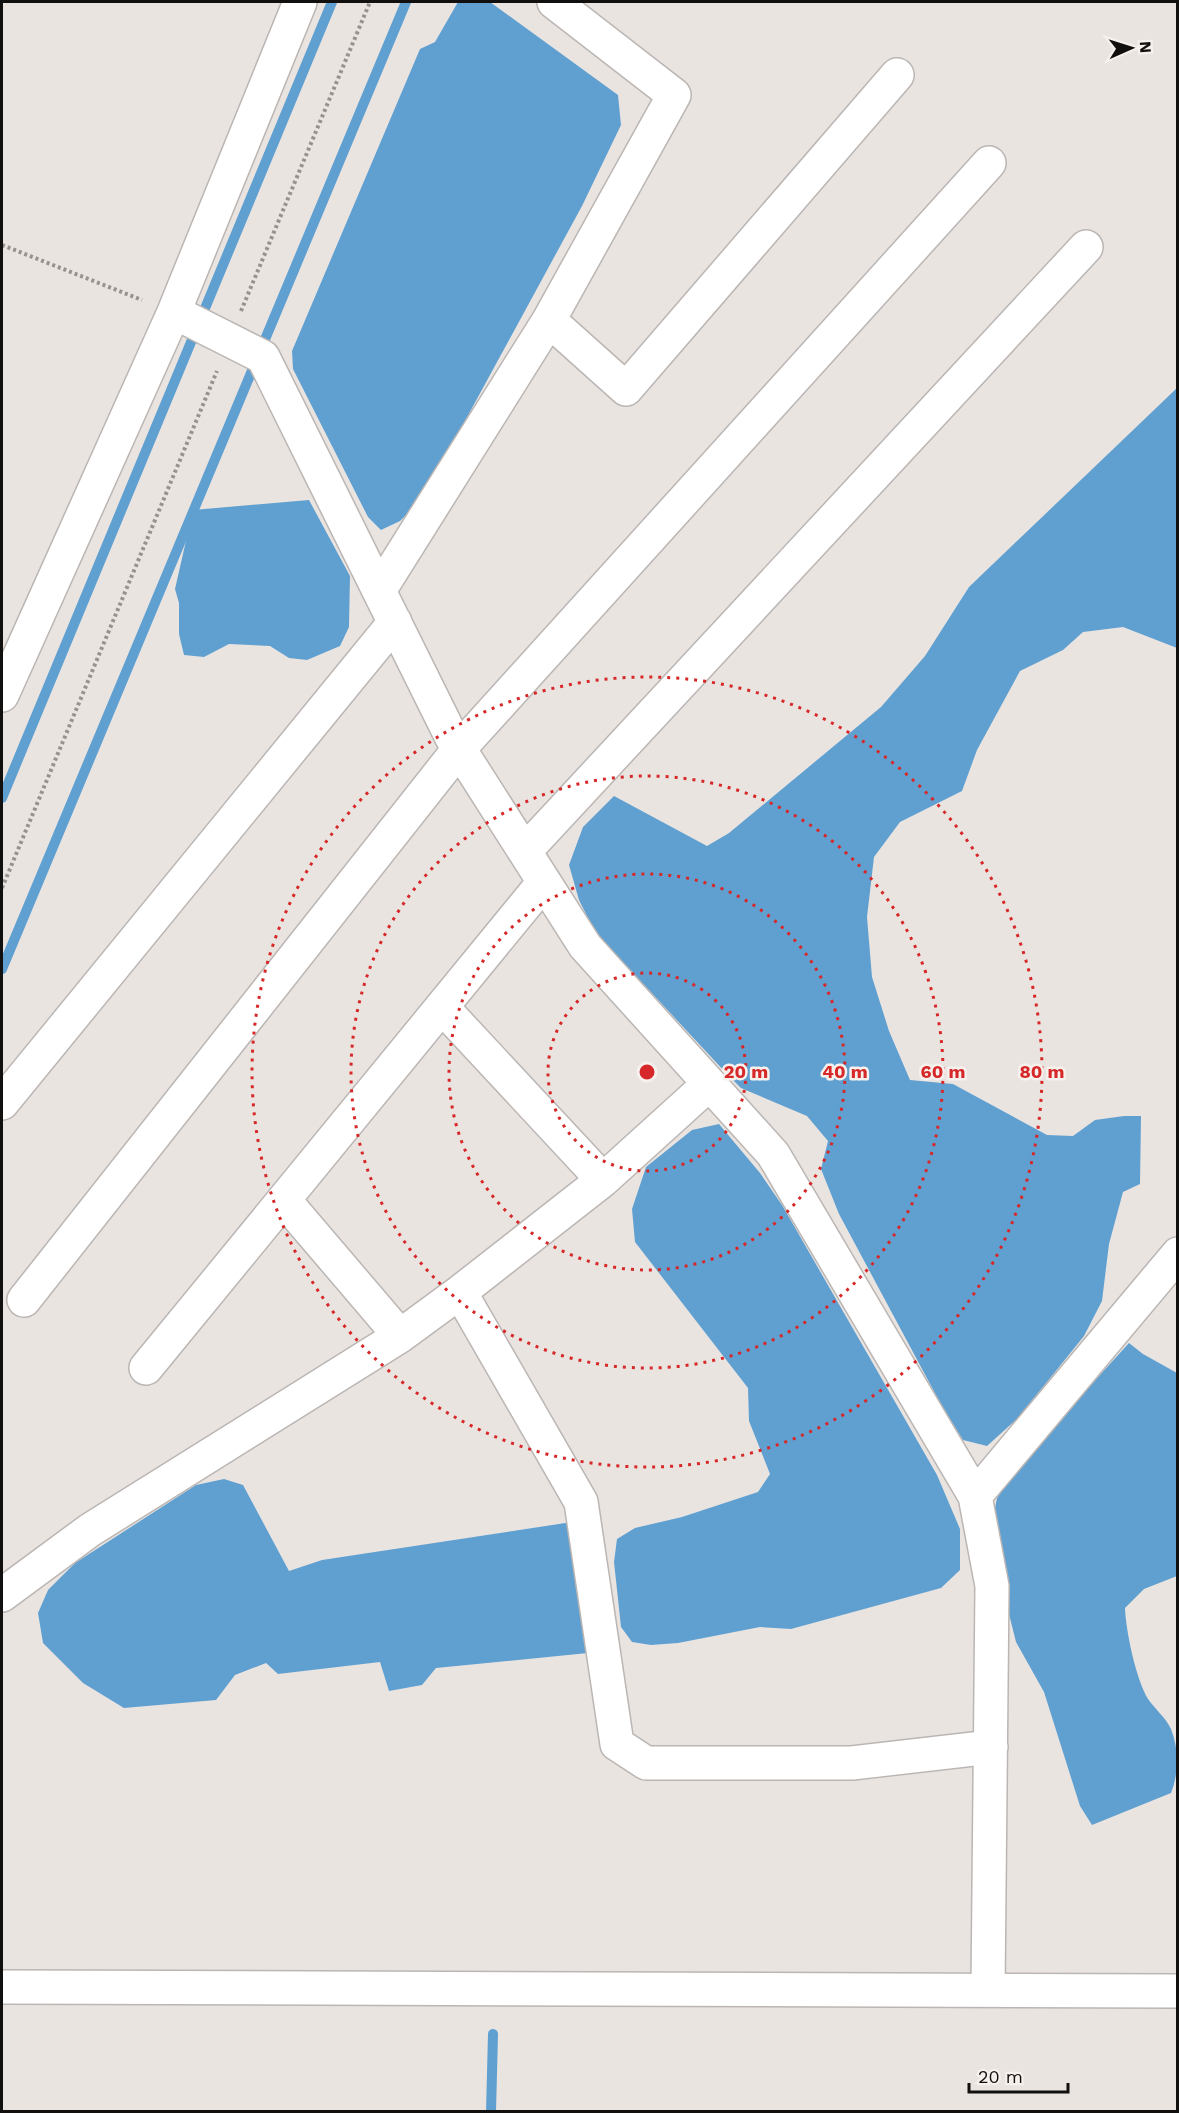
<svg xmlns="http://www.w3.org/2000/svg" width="1179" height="2113" font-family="'Work Sans',sans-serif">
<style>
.water{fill:#60a0d1}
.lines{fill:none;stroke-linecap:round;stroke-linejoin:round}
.stream{stroke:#60a0d1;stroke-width:10}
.minor-casing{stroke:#bbb6b3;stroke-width:36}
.path{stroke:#96928f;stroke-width:4;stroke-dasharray:3 3;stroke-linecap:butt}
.minor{stroke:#fff;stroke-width:33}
.ring{fill:none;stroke:#d62828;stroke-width:3;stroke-dasharray:3 6}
.centre{fill:#d62828;stroke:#f7f1ee;stroke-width:3}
.ring-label{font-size:18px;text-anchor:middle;font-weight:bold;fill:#d62828;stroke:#f7f1ee;stroke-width:5;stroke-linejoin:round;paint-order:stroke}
</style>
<rect width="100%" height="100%" fill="#eae4e1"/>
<!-- water -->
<path class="water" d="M458,2H490L618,95L621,125L582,206L423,498L400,521L381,530L368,517L293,369L292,351L420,49L435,42Z
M1177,388V648L1123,627L1083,632L1063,650L1020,671L977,750L962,791L900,822L874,857L867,917L872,977L889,1031L910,1080L953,1084L1047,1135L1073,1136L1095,1120L1124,1116H1141L1140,1184L1123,1192L1109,1244L1102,1301L1084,1336L1018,1418L987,1446L963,1440L944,1410L839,1214L821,1169L828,1141L807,1116L741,1088L726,1073L595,932L579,900L569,865L583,827L614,796L707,846L729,833L881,707L925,656L969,587Z
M309,500L350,576L349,627L340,646L307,660L289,658L270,646L229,644L204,657L184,655L179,634V603L175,589L193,510Z
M719,1124L760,1173L782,1205L937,1475L960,1529V1570L941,1588L791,1629L760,1627L678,1643L651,1645L632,1642L621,1627L614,1562L617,1539L635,1528L682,1517L758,1492L770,1474L749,1421L748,1388L635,1242L632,1209L646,1167L692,1130Z
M1129,1343L1143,1354L1177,1373V1576L1144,1589L1125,1608C1126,1632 1136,1679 1148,1699C1155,1709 1166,1718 1171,1729C1179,1749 1179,1773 1171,1793L1092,1825L1080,1806L1044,1692L1016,1642L1009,1614L994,1513L997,1498L1030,1452Z
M224,1479L243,1485L289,1571L322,1560L572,1522L588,1653L436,1668L422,1685L389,1691L380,1662L278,1674L266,1663L235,1675L216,1700L124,1708L83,1683L43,1643L38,1613L48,1590L75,1563L196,1485Z"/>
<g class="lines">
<!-- stream -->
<path class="stream" d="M2,798L332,2
M2,969L406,2
M491,2112L493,2034"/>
<!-- minor casing -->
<g class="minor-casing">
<path id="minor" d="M174,312L263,357L451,736L585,946L773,1154L975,1496
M549,320L626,389L897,75
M379,591L549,320L674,95L554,2
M2,695L174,312L300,2
M525,851L1086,247
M442,1007L603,1180L709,1084
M2,1103L395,622
M284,1200L400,1336L460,1292L581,1502L617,1744L646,1763H852L991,1747
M460,1292L603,1180
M24,1300L459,749L989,163
M146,1368L544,882
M2,1595L90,1530L400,1336
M2,1987L1178,1991
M988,1990L992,1586L975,1496L1178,1254"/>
</g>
<!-- path -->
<path class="path" d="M2,245L142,300
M241,311L370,2
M2,888L217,371"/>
<!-- minor -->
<use href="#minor" class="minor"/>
</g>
<!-- distance rings -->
<g class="ring">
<circle cx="647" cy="1072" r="99"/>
<circle cx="647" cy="1072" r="198"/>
<circle cx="647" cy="1072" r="296"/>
<circle cx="647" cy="1072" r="395"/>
</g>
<circle cx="647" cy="1072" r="9" class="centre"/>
<g class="ring-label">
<text x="746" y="1078">20 m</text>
<text x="845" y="1078">40 m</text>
<text x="943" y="1078">60 m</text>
<text x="1042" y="1078">80 m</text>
</g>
<!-- border -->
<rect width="1179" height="2113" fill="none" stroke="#12100f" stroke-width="6"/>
<!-- north arrow -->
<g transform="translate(1131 48) rotate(87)" stroke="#f7f1ee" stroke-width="4.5" paint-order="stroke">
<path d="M0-4.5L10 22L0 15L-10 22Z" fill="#12100f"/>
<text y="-9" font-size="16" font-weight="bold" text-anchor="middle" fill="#12100f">N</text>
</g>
<!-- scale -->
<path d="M969 2083v9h99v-9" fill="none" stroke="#12100f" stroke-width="3"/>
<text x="978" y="2083" font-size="18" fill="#12100f" stroke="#f7f1ee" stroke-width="4.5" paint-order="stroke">20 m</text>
</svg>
